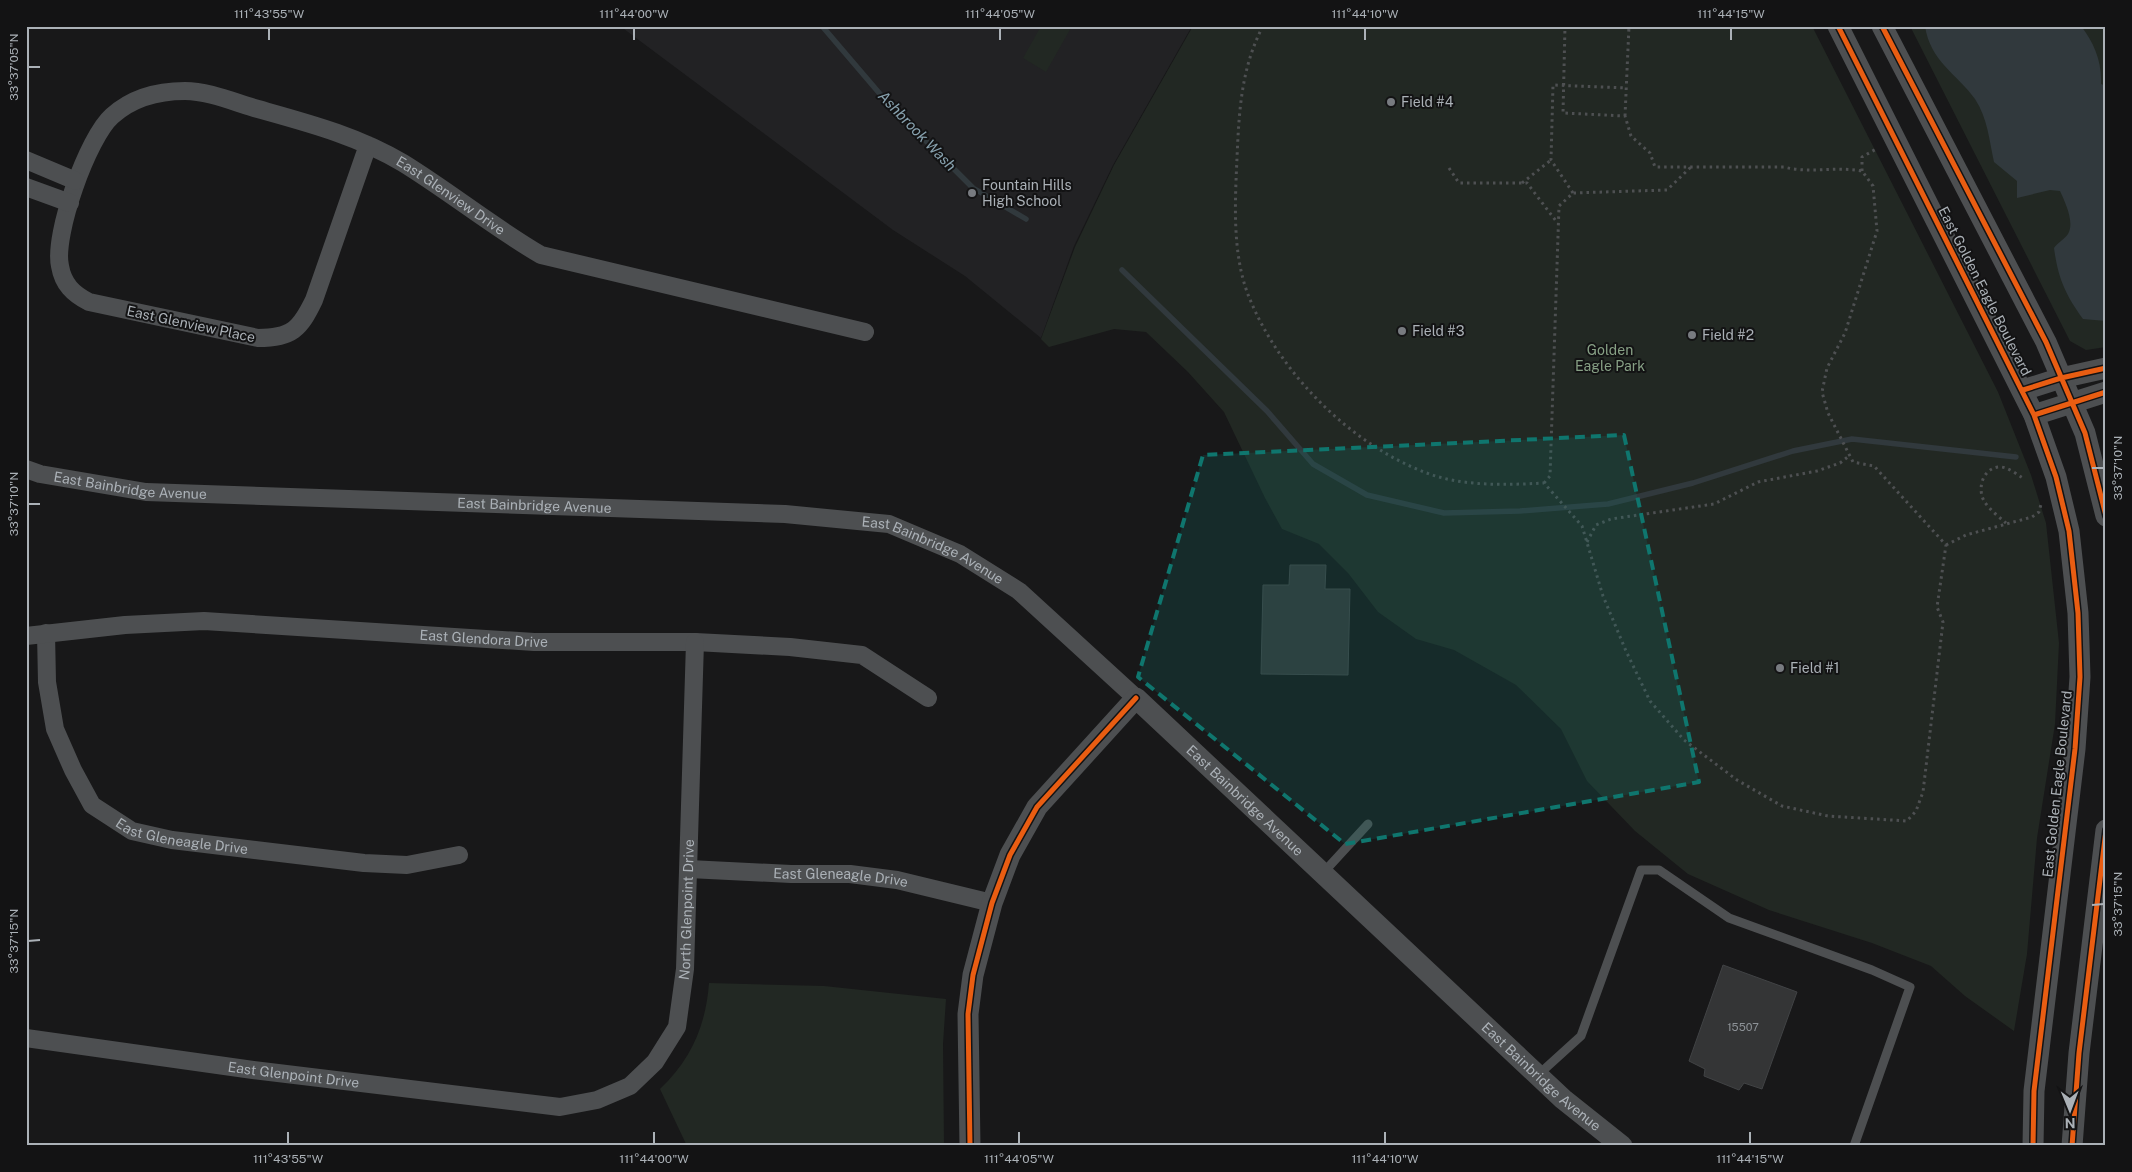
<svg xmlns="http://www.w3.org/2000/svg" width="2132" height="1172" font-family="'Public Sans',sans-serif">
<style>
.built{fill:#222224}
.green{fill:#222823}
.water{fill:#31393d}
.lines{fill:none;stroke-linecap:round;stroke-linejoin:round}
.stream{stroke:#31393d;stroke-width:5.5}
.building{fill:#343536;stroke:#414345}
.path{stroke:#4e5052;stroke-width:3;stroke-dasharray:2.5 4;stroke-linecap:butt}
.service{stroke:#4d4f51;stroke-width:9}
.minor{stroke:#4d4f51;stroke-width:18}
.tertiary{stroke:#4d4f51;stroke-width:21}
.cycleway-casing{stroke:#131314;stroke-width:8}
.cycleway{stroke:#e95d12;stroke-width:5}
.marked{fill:#0f766e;fill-opacity:0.2;stroke:#0f766e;stroke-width:4;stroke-dasharray:10 6;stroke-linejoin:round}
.ticks{fill:none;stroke:#abb1b7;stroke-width:2}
.poi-dot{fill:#787b80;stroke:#131314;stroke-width:2}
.labels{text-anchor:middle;stroke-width:4;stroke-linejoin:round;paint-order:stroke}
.number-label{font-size:11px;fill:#8d9297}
.poi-label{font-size:14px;fill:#abb1b7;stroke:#131314;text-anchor:start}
.street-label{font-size:14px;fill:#abb1b7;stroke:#131314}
.park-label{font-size:14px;fill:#87a085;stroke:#131314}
.water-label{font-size:15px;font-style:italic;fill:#87a1ae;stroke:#131314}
.neatline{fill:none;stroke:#abb1b7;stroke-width:2}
.ticks-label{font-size:12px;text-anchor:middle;fill:#abb1b7}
</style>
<rect width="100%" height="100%" fill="#181819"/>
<!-- built -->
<path class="built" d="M620,26H1192L1113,165L1074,246L1041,338L965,276L893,230Z"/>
<!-- green -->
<path class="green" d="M1041,26H1072L1046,72L1023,58Z
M1193,26H1812L1998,392L2031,475L2046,523L2059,643L2055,724L2037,838L2027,954L2014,1031L1965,996L1931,966L1872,943L1769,910L1688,874L1635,831L1587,781L1561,729L1516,685L1454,650L1416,639L1378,612L1348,573L1319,544L1282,529L1265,498L1224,412L1188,372L1146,332L1114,329L1049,347L1041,339L1075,247L1114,165Z
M1910,26H2106V347L2086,350L2070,341Z
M709,983L824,986L946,999L943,1044L944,1146H687L660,1089C691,1060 706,1025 709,983Z"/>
<!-- water -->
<path class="water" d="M1925,26H2081C2094,43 2102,61 2101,84L2106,86V321L2083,319C2065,294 2058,278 2054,248C2057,243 2065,239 2068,234C2075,222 2065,202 2060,191L2050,190L2017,198V181L1994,162C1989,140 1988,119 1975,99C1957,74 1930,61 1925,26Z"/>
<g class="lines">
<!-- stream -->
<path class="stream" d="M822,26L886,101L973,188L1026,219
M1122,270L1267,411L1313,464L1367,495L1444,513L1520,511L1608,504L1693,483L1793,451L1852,439L2016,457"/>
</g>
<!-- building -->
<path class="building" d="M1290,565H1326L1325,589H1350L1348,675L1261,674L1263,585H1289Z
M1723,965L1797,992L1762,1089L1744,1083L1739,1090L1704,1076L1705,1069L1689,1061Z"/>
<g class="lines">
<!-- path -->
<path class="path" d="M1263,26C1241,68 1239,112 1237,158C1235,203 1232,255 1249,297C1279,372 1349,443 1424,472C1462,487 1506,485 1544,483L1582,526L1603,596L1626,651L1650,701L1684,740L1737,780L1782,806L1828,816L1907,821L1916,811L1923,792L1943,622L1937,607L1946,545L1874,466L1853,462L1828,413L1822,392L1827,368L1845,333L1877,231L1873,186L1862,171C1835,166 1810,174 1784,167H1655L1650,153L1631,136L1625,116L1563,113L1565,26
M1625,116L1629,26
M1449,168L1459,183H1527L1556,221
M1862,171V157L1878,148
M1522,183L1551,160
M1573,193L1551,160L1553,85L1626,88
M1544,483L1550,476L1559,206L1573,193L1667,190L1691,167
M2006,523C1999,517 1989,509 1984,501C1977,488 1983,469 1998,467C2007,466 2016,474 2023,478
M1587,542L1596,525L1611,519L1714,504L1758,482L1817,471L1840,463L1849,456
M1946,545L1966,535L2032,517L2039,512L2041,504"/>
<!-- service -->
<path class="service" d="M1323,873L1368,824
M1538,1075L1581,1036L1641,870H1659L1729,918L1872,970L1910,987L1854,1146"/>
<!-- minor -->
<g class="minor">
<path id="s1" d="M368,145L314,300C300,329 292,338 258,338L89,302C73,294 63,284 60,266C53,235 88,137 112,116C133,97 158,91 185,91C209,91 236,103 258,109C308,123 358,136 403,163C450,192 493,227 541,255L865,332"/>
<path d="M26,160L76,181"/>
<path d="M26,187L70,203"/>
<path id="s2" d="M26,469L40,474L146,492L785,514L889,524L960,554L1019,591L1136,698"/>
<path id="s3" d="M46,633L47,682L55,729L73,770L92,805L132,831L172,840L364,863L407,865L459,855"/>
<path id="s4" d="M26,636L125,625L204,621L534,642H695L790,647L862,655L928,698"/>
<path id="s5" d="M689,869L791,874H850L897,880L992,903"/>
<path id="s6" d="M26,1038L253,1070L560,1107L597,1100L630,1086L655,1062L677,1027L685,969L695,642"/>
</g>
<!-- tertiary -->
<g class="tertiary">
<path d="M1838,26L2034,415L2056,477L2069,531L2078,613L2080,677L2075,749L2034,1091L2033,1146"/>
<path d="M1882,26L2046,342L2085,433L2106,516"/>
<path d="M2023,390L2061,378L2106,368"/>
<path d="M2034,415L2106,392"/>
<path id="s7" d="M970,1146L968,1014L973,975L992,903L1010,855L1037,807L1136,698L1563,1099L1622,1146"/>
<path d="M2072,1146L2079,1053L2106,830"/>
</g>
<!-- cycleway casing -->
<g class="cycleway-casing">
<path id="cycleway" d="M1838,26L2034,415L2056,477L2069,531L2078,613L2080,677L2075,749L2034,1091L2033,1146
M1882,26L2046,342L2085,433L2106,516
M2023,390L2061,378L2106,368
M2034,415L2106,392
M970,1146L968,1014L973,975L992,903L1010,855L1037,807L1136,698
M2072,1146L2079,1053L2106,830"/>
</g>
<!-- cycleway -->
<use href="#cycleway" class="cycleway"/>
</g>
<!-- marked area -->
<path class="marked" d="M1624,435L1699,782L1345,844L1138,677L1203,455Z"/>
<!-- ticks -->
<path class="ticks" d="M269,28V40M634,28V40M1000,28V40M1365,28V40M1731,28V40M28,67H40M2092,468H2104M28,504H40M2092,905L2104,904M28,941L40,940M288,1132V1144M654,1132V1144M1019,1132V1144M1385,1132V1144M1750,1132V1144"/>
<!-- markers -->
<g class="poi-dot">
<circle cx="1391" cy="102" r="5"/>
<circle cx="972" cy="193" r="5"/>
<circle cx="1402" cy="331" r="5"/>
<circle cx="1692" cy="335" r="5"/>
<circle cx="1780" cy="668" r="5"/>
</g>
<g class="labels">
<!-- number labels -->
<g class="number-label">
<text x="1743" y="1031">15507</text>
</g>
<!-- poi labels -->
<g class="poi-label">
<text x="1401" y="107">Field #4</text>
<text x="982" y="190">Fountain Hills<tspan x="982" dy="16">High School</tspan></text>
<text x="1412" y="336">Field #3</text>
<text x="1702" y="340">Field #2</text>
<text x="1790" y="673">Field #1</text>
</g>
<!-- street labels -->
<g class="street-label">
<text dy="5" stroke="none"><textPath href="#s1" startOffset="988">East Glenview Drive</textPath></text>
<text transform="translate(1985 291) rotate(63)" y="5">East Golden Eagle Boulevard</text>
<text transform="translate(191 324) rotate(12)" y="5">East Glenview Place</text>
<text dy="5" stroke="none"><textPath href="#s2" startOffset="106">East Bainbridge Avenue</textPath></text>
<text dy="5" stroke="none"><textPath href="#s2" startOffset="511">East Bainbridge Avenue</textPath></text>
<text dy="5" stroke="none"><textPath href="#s2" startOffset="916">East Bainbridge Avenue</textPath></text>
<text dy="5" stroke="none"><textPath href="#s4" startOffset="459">East Glendora Drive</textPath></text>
<text transform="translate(2057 784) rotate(-84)" y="5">East Golden Eagle Boulevard</text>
<text dy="5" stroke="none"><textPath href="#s7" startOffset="649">East Bainbridge Avenue</textPath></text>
<text dy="5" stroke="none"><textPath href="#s3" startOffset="279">East Gleneagle Drive</textPath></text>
<text dy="5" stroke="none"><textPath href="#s5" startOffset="152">East Gleneagle Drive</textPath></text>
<text dy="5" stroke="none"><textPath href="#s6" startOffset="806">North Glenpoint Drive</textPath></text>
<text dy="5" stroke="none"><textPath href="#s6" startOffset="270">East Glenpoint Drive</textPath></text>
<text dy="5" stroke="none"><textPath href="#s7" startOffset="1054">East Bainbridge Avenue</textPath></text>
</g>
<!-- park labels -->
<g class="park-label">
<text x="1610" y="355">Golden<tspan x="1610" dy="16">Eagle Park</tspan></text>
</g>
<!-- water labels -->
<g class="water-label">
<text transform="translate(917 131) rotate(46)" y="5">Ashbrook Wash</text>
</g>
</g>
<!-- border -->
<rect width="2132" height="1172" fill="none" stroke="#131314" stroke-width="55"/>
<!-- north arrow -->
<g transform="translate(2070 1110) rotate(179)" stroke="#131314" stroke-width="4" paint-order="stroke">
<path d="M0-4L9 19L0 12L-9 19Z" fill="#abb1b7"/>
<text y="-8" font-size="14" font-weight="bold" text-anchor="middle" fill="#abb1b7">N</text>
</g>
<rect x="28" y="28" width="2076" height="1116" class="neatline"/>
<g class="ticks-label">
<text x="269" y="18">111°43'55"W</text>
<text x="634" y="18">111°44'00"W</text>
<text x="1000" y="18">111°44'05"W</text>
<text x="1365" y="18">111°44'10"W</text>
<text x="1731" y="18">111°44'15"W</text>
<text transform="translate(14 67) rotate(-90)" y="4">33°37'05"N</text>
<text transform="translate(2118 468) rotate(-90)" y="4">33°37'10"N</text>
<text transform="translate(14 504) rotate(-90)" y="4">33°37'10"N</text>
<text transform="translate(2118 904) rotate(-90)" y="4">33°37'15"N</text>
<text transform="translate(14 941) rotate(-90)" y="4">33°37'15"N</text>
<text x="288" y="1163">111°43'55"W</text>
<text x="654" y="1163">111°44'00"W</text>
<text x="1019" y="1163">111°44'05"W</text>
<text x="1385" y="1163">111°44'10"W</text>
<text x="1750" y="1163">111°44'15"W</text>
</g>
</svg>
